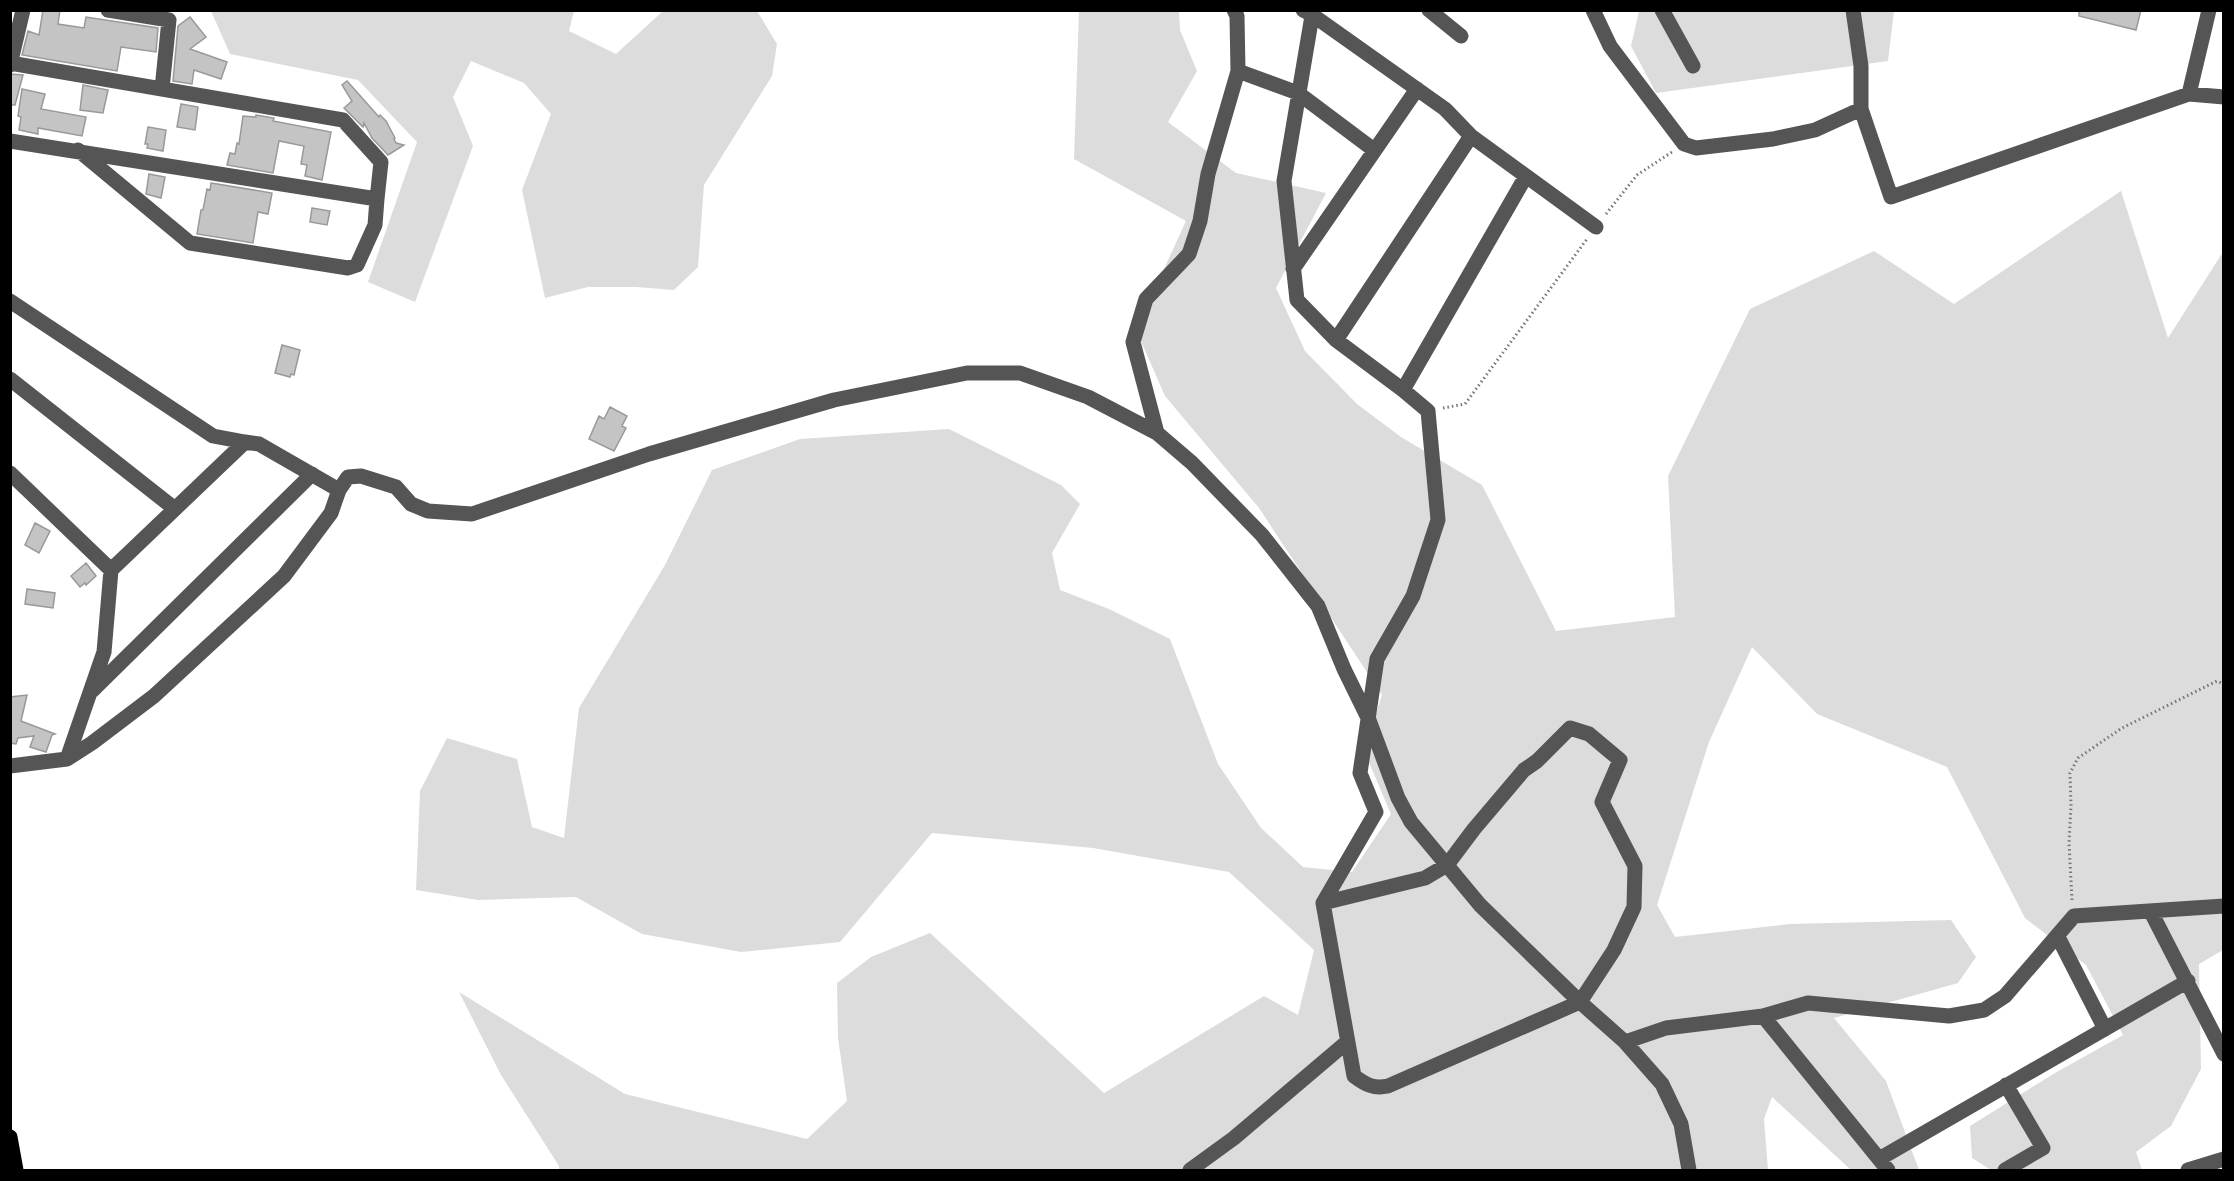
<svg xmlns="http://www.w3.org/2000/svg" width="2234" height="1181" font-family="'Public Sans',sans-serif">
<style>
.green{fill:#dcdcdc}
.building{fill:#c4c4c4;stroke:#999;stroke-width:1.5}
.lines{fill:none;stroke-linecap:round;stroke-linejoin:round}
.path{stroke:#777;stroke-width:3;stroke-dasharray:1.5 3;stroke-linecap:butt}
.minor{stroke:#555;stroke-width:15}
.major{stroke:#000;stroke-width:15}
</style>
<rect width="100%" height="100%" fill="#fff"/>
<!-- green -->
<path class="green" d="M211,11H574L569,31L616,54L663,11H757L777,44L772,76L704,185L698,267L674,290L636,287H588L545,298L522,190L551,114L524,83L471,61L453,97L473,146L415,302L368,282L417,142L358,80L230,54Z
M1079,11H1179L1180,30L1197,71L1168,122L1236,173L1326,193L1276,288L1305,351L1357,404L1401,437L1482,485L1556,631L1675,617L1668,476L1750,309L1874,251L1954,304L2121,191L2168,338L2223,252V950L2199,964L2201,1069L2171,1126L2136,1152L2142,1170H1991L1972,1158L1970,1126L2055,1073L2123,1035L2086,965L2025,918L1947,767L1817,714L1752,647L1709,742L1657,905L1675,937L1790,924L1951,920L1976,957L1958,983L1834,1018L1886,1081L1919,1170H1851L1772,1097L1764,1119L1768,1170H559V1166L501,1075L459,992L625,1094L807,1139L847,1101L838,1038L837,983L871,957L930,933L1104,1093L1264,996L1298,1015L1314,950L1229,872L1093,848L932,833L840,942L741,952L642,934L576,897L478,900L416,890L420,791L447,738L517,759L532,827L564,838L579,708L665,565L712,470L800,439L949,429L1061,485L1080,504L1052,553L1060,590L1109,609L1170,639L1218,764L1261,828L1303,867L1352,872L1391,814L1364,751L1382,695L1259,508L1165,396L1136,330L1186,221L1074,159Z
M1639,11H1894L1888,61L1656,93L1631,46Z"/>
<!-- building -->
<path class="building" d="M43,10H60L58,24L84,28L86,17L158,28L156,52L121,47L117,71L22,55L28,31L39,35Z
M2079,10H2141L2136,30L2079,16Z
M190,17L206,37L190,49L227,62L221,79L194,70L192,84L173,81L178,26Z
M10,74L23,75L15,105H10Z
M347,81L379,117L380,115L386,121L395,138L394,139L396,143L404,145L388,155L372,138L364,123L363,127L344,108L352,101L342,85Z
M83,85L108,90L103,113L80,110Z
M22,89L45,94L41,109L86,117L82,136L38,128V134L19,130L21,117L18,116Z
M181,104L198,107L195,130L177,127Z
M256,115L274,118L273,121L331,132L322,180L305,176L307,165L301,164L304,146L279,141L273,173L227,165L230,153L235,154L237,143L239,144L243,116L256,117Z
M148,127L166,130L163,151L147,148L148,144H145Z
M149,174L165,177L161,198L146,194Z
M211,183L272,193L268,214L258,212L253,243L197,234L201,210H203L207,189L210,190Z
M312,208L330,211L327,225L310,222Z
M282,345L300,350L294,375L291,374L290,377L275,373Z
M610,407L627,416L622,426L626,428L614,451L589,439L599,416L604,419Z
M35,523L50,531L39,553L25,545Z
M86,563L96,576L86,585L85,583L80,587L71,576Z
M27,589L55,593L53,608L25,604Z
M27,695L21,721L55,734L52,735L46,752L30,747L34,736L18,738L16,744L10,743V697Z"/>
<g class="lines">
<!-- path -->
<path class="path" d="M1606,214L1637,175L1672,152
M1443,408L1465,404L1587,239
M2072,900L2069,843L2071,806L2070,773L2078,758L2122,728L2217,681L2224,684"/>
<!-- minor -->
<path class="minor" d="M108,10L169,20L162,89
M1303,10L1311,14L1445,109L1471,136L1596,227
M1313,10L1284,181L1297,300L1336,340L1403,390L1428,411L1438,520L1413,596L1377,659L1360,773L1376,812L1323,903
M1429,10L1461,36
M1593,10L1610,46L1684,144L1696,148L1773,139L1815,130L1861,109
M1662,10L1693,66
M1853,10L1861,66V109L1891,197L2189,94L2224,97
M10,63L343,120L381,162L377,199
M10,65L23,10
M1238,71L1298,93L1374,150
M2189,94L2209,10
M10,141L377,199L375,225L357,265L348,268L190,243L78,150
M1293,269L1417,89
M10,301L213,436L245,442
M1336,340L1471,136
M10,379L175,509
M1403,390L1526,176
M1157,433L1133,342L1146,299L1189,254L1200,221L1208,174L1238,71L1237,16L1234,10
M10,473L111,570
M92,691L312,474
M1570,728L1589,734L1620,760L1602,802L1635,866L1634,907L1614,950L1580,1002L1388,1086C1374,1089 1366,1085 1354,1076L1323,903L1425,878L1447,865L1474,829L1524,770L1537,761Z
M67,759L104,652L111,570L245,442L259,444L339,490
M10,766L67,759L92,743L154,696L284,576L331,513L339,490L348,477L361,476L396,487L411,504L428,511L472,514L649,454L834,400L967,373H1020L1088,397L1157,433L1192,463L1262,535L1318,606L1344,669L1369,720L1398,798L1411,822L1480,905L1580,1002L1625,1042L1662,1084L1681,1124L1689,1170
M2151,912L2224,1054
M2058,937L2105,1029
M1763,1016L1888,1170
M1625,1042L1666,1028L1763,1016L1808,1003L1949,1016L1984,1010L2005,996L2074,916L2224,906
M1879,1159L2188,981
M1190,1170L1234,1138L1347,1042
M2005,1170L2043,1148L2006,1085
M2188,1170L2224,1159"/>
<!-- major -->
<path class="major" d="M10,1137L16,1170"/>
</g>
<!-- border -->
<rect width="2234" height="1181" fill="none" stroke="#000000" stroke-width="24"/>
</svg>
